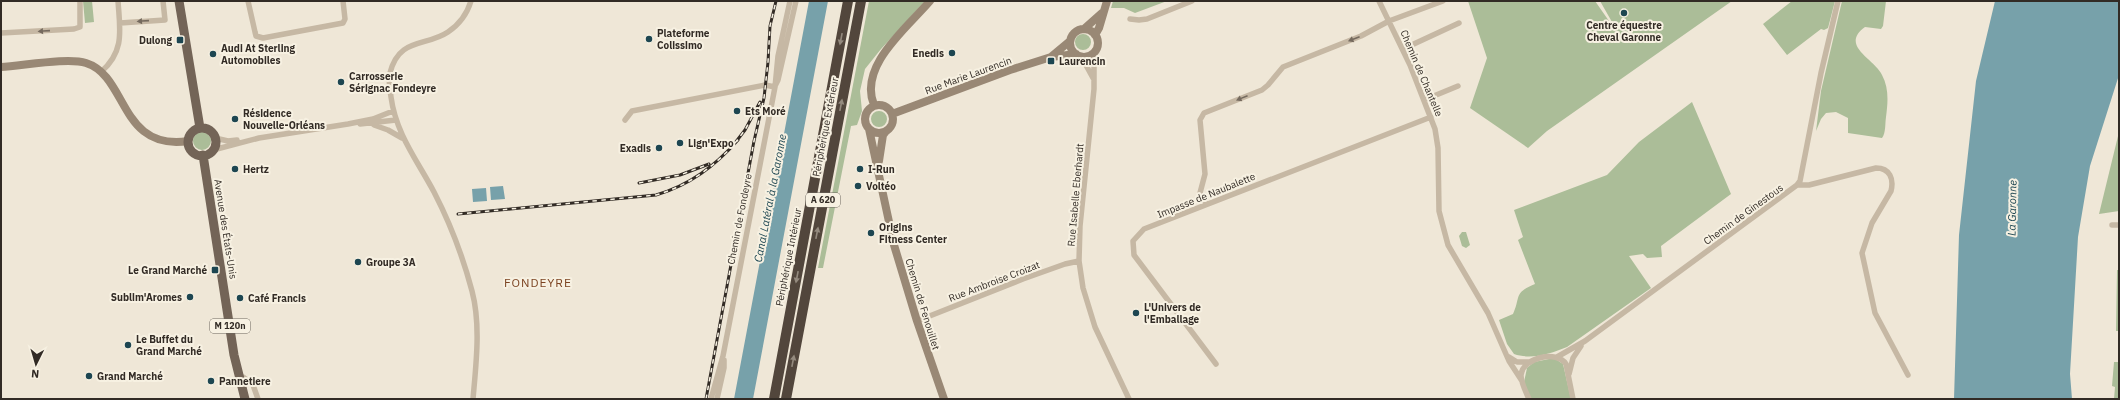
<svg xmlns="http://www.w3.org/2000/svg" width="2120" height="400" font-family="'IBM Plex Sans',sans-serif">
<style>
.green{fill:#abbd98}
.water{fill:#77a1aa}
.lines{fill:none;stroke-linecap:round;stroke-linejoin:round}
.street{stroke:#c6b8a4;stroke-width:5.5}
.secondary{stroke:#998875;stroke-width:8}
.primary{stroke:#736457;stroke-width:9}
.highway{stroke:#52463c;stroke-width:10}
.rail-casing{stroke:#322b25;stroke-width:3}
.rail{stroke:#f7f1e2;stroke-width:1.5;stroke-dasharray:4.5;stroke-linecap:butt}
.oneway{fill:#756a5e}
.oneway2{fill:#948a7e}
.poi-dot{fill:#1d4651;stroke:#f7f1e2;stroke-width:1.5}
.labels{text-anchor:middle;stroke-width:4;stroke-linejoin:round;paint-order:stroke}
.shield{fill:#f7f1e2;stroke:#6d665e;stroke-width:1}
.shield-label{font-size:9px;font-weight:bold;fill:#322b25}
.poi-label{font-size:10px;font-weight:bold;fill:#322b25;stroke:#f7f1e2;text-anchor:start}
.street-label{font-size:10px;fill:#322b25;stroke:#f7f1e2}
.water-label{font-size:11px;font-style:italic;fill:#1d4651;stroke:#f7f1e2}
.quarter-label{font-size:12px;letter-spacing:1px;fill:#7c4422;stroke:#f7f1e2}
</style>
<rect width="100%" height="100%" fill="#efe7d7"/>
<!-- green -->
<path class="green" d="M83,1H92L94,22L85,23Z
M869,1H925L881,49L865,69L860,91L862,111L857,125L851,126L823,268H818Z
M1113,1H1167L1135,13L1124,8H1111Z
M1468,1H1595L1609,21L1612,22L1600,1H1732L1547,131L1528,148L1470,108L1487,58Z
M1792,1H1835L1828,28L1824,30L1821,29L1787,55L1763,24Z
M1842,1H1886L1883,26L1881,29L1865,27C1839,46 1875,59 1882,75C1889,88 1888,102 1886,117C1885,123 1886,133 1882,138L1848,133V118L1836,112L1826,113L1821,119L1816,131L1821,91Z
M1075 42a8 8 0 1 1 16 0a8 8 0 1 1-16 0Z
M1692,102L1731,194L1661,246L1662,257L1647,258L1643,254L1629,256L1651,288L1567,347C1550,354 1531,360 1514,354L1507,344L1499,320L1513,314C1521,297 1513,293 1535,284L1518,240L1523,237L1514,210L1607,175L1639,142Z
M871 119a8 8 0 1 1 16 0a8 8 0 1 1-16 0Z
M2119,132V211L2099,214Z
M193 141a9 9 0 1 1 18 0a9 9 0 1 1-18 0Z
M1462,232H1466L1470,245L1466,248L1462,246L1459,236Z
M2117,270H2119V331H2116Z
M1554,358L1563,364L1571,399H1531L1524,382L1527,368L1534,362Z
M2114,362H2119V399H2114L2115,387L2112,386Z"/>
<!-- water -->
<path class="water" d="M809,1H828L753,399H734Z
M1995,1H2119V75L2090,166L2078,237L2070,374L2072,399H1954L1959,235L1976,81Z
M503,186L505,199L491,200L490,187Z
M486,188L487,201L473,202L472,189Z"/>
<g class="lines">
<!-- street -->
<path class="street" d="M248,1L255,32L256,36L263,38L343,23L345,19L343,1
M471,1C467,14 460,24 448,32C426,47 399,37 390,73C388,81 390,89 391,97C396,134 417,160 434,192C450,223 463,257 472,291C481,325 476,364 473,399
M1379,1L1410,65L1435,129L1438,148L1439,211L1448,245L1488,313L1509,361L1522,381
M1130,19L1139,20L1147,19L1192,1
M120,23L165,20L163,1
M1,33L74,29L80,27V1
M1403,49L1459,23
M1094,52V89L1080,226L1079,261L1083,288L1095,327L1129,399
M1081,56L1093,78
M101,72C125,51 120,30 118,1
M775,86L778,80L796,1
M1424,100L1458,86
M625,120L632,111L765,85L775,87
M360,124L396,120
M374,125L388,130L402,138
M215,138L228,141L237,140
M213,150L259,138L348,124L373,119L393,111
M1797,185H1809L1876,168C1890,168 1894,179 1891,191L1872,223L1862,253L1875,313L1908,375
M1207,204L1202,199L1200,193L1205,174L1200,120L1204,113L1262,90L1268,85L1283,67L1361,36L1389,21L1443,1
M2112,225H2119
M917,321L1023,279L1065,264L1079,261
M1509,357L1517,362H1529
M1557,357L1585,341L1797,185L1800,181L1821,73L1838,1
M1216,364L1134,255L1133,241L1144,229L1431,117
M1569,374L1573,358L1581,346
M238,377H243L253,385L258,399
M711,399L723,356L775,87L778,56L790,1
M717,399L724,368V360
M1529,399C1526,392 1521,383 1521,375C1523,357 1557,350 1566,364L1573,399"/>
<!-- secondary -->
<path class="secondary" d="M1084,29L1102,13
M1070 43a14 14 0 1 1 28 0a14 14 0 1 1-28 0Z
M1095,35L1099,28L1107,1
M1052,56L1070,41
M1,67C22,66 68,57 86,63C128,76 119,151 188,141
M865 119a14 14 0 1 1 28 0a14 14 0 1 1-28 0Z
M874,105C858,66 907,28 930,1
M892,114L1010,70L1051,57L1076,54
M869,129L894,245L917,321L944,399
M879,161L883,135L886,131"/>
<!-- primary -->
<path class="primary" d="M179,1L200,128
M188 142a14 14 0 1 1 28 0a14 14 0 1 1-28 0Z
M203,155L234,355L245,399"/>
<!-- highway -->
<path class="highway" d="M774,399L848,1
M786,399L861,1"/>
<!-- rail casing -->
<g class="rail-casing">
<path id="rail" d="M735,143L745,130L760,102
M639,183L680,175L709,164
M458,214L656,195C690,185 715,166 738,140
M706,399L754,141L764,98L768,62L770,26L776,1"/>
</g>
<!-- rail -->
<use href="#rail" class="rail"/>
</g>
<!-- one-way arrows -->
<defs><path id="oneway-solid" d="M-6-.8H1V-3.2L6.5 0L1 3.2V.8H-6Z"/></defs>
<g class="oneway">
<use href="#oneway-solid" transform="translate(143 21) rotate(176)"/>
<use href="#oneway-solid" transform="translate(44 31) rotate(176)"/>
<use href="#oneway-solid" transform="translate(1354 39) rotate(159)"/>
<use href="#oneway-solid" transform="translate(1242 98) rotate(158)"/>
</g>
<g class="oneway2">
<use href="#oneway-solid" transform="translate(841 39) rotate(101)"/>
<use href="#oneway-solid" transform="translate(841 105) rotate(-79)"/>
<use href="#oneway-solid" transform="translate(817 233) rotate(-79)"/>
<use href="#oneway-solid" transform="translate(797 277) rotate(101)"/>
<use href="#oneway-solid" transform="translate(793 361) rotate(-79)"/>
</g>
<!-- markers -->
<g class="poi-dot">
<circle cx="1624" cy="13" r="4"/>
<circle cx="649" cy="39" r="4"/>
<rect x="176" y="36" width="8" height="8" rx="2"/>
<circle cx="952" cy="53" r="4"/>
<circle cx="213" cy="54" r="4"/>
<rect x="1047" y="57" width="8" height="8" rx="2"/>
<circle cx="341" cy="82" r="4"/>
<circle cx="737" cy="111" r="4"/>
<circle cx="235" cy="119" r="4"/>
<circle cx="680" cy="143" r="4"/>
<circle cx="659" cy="148" r="4"/>
<circle cx="235" cy="169" r="4"/>
<circle cx="860" cy="169" r="4"/>
<circle cx="858" cy="186" r="4"/>
<circle cx="871" cy="233" r="4"/>
<circle cx="358" cy="262" r="4"/>
<rect x="211" y="266" width="8" height="8" rx="2"/>
<circle cx="190" cy="297" r="4"/>
<circle cx="240" cy="298" r="4"/>
<circle cx="1136" cy="313" r="4"/>
<circle cx="128" cy="345" r="4"/>
<circle cx="89" cy="376" r="4"/>
<circle cx="211" cy="381" r="4"/>
</g>
<g class="labels">
<!-- shield labels -->
<g class="shield">
<rect x="806" y="193" width="34" height="14" rx="3"/>
<rect x="210" y="319" width="40" height="14" rx="3"/>
</g>
<g class="shield-label">
<text x="823" y="203">A 620</text>
<text x="230" y="329">M 120n</text>
</g>
<!-- poi labels -->
<g class="poi-label">
<text x="1624" y="29" text-anchor="middle">Centre équestre<tspan x="1624" dy="12">Cheval Garonne</tspan></text>
<text x="657" y="37">Plateforme<tspan x="657" dy="12">Colissimo</tspan></text>
<text x="172" y="44" text-anchor="end">Dulong</text>
<text x="221" y="52">Audi At Sterling<tspan x="221" dy="12">Automobiles</tspan></text>
<text x="944" y="57" text-anchor="end">Enedis</text>
<text x="1059" y="65">Laurencin</text>
<text x="349" y="80">Carrosserie<tspan x="349" dy="12">Sérignac Fondeyre</tspan></text>
<text x="745" y="115">Ets Moré</text>
<text x="243" y="117">Résidence<tspan x="243" dy="12">Nouvelle-Orléans</tspan></text>
<text x="688" y="147">Lign'Expo</text>
<text x="651" y="152" text-anchor="end">Exadis</text>
<text x="243" y="173">Hertz</text>
<text x="868" y="173">I-Run</text>
<text x="866" y="190">Voltéo</text>
<text x="879" y="231">Origins<tspan x="879" dy="12">Fitness Center</tspan></text>
<text x="366" y="266">Groupe 3A</text>
<text x="207" y="274" text-anchor="end">Le Grand Marché</text>
<text x="182" y="301" text-anchor="end">Sublim'Aromes</text>
<text x="248" y="302">Café Francis</text>
<text x="1144" y="311">L'Univers de<tspan x="1144" dy="12">l'Emballage</tspan></text>
<text x="136" y="343">Le Buffet du<tspan x="136" dy="12">Grand Marché</tspan></text>
<text x="97" y="380">Grand Marché</text>
<text x="219" y="385">Pannetiere</text>
</g>
<!-- street labels -->
<g class="street-label">
<text transform="translate(1422 73) rotate(67)" y="4">Chemin de Chantelle</text>
<text transform="translate(968 75) rotate(-20)" y="4">Rue Marie Laurencin</text>
<text transform="translate(825 127) rotate(-79)" y="4">Périphérique Extérieur</text>
<text transform="translate(1075 195) rotate(-85)" y="4">Rue Isabelle Eberhardt</text>
<text transform="translate(1206 195) rotate(-22)" y="4">Impasse de Naubalette</text>
<text transform="translate(1743 214) rotate(-36)" y="4">Chemin de Ginestous</text>
<text transform="translate(739 219) rotate(-79)" y="4">Chemin de Fondeyre</text>
<text transform="translate(226 229) rotate(81)" y="4">Avenue des États-Unis</text>
<text transform="translate(788 257) rotate(-79)" y="4">Périphérique Intérieur</text>
<text transform="translate(994 281) rotate(-21)" y="4">Rue Ambroise Croizat</text>
<text transform="translate(923 304) rotate(73)" y="4">Chemin de Fenouillet</text>
</g>
<!-- water labels -->
<g class="water-label">
<text transform="translate(770 198) rotate(-79)" y="4">Canal Latéral à la Garonne</text>
<text transform="translate(2012 208) rotate(-89)" y="4">La Garonne</text>
</g>
<!-- quarter labels -->
<g class="quarter-label">
<text x="538" y="287">FONDEYRE</text>
</g>
</g>
<!-- border -->
<rect width="2120" height="400" fill="none" stroke="#322b25" stroke-width="4"/>
<!-- north arrow -->
<g transform="translate(36 364) rotate(185)" stroke="#f7f1e2" stroke-width="3" paint-order="stroke">
<path d="M0-3L7 15L0 10L-7 15Z" fill="#322b25"/>
<text y="-6" font-size="11" font-weight="bold" text-anchor="middle" fill="#322b25">N</text>
</g>
</svg>
